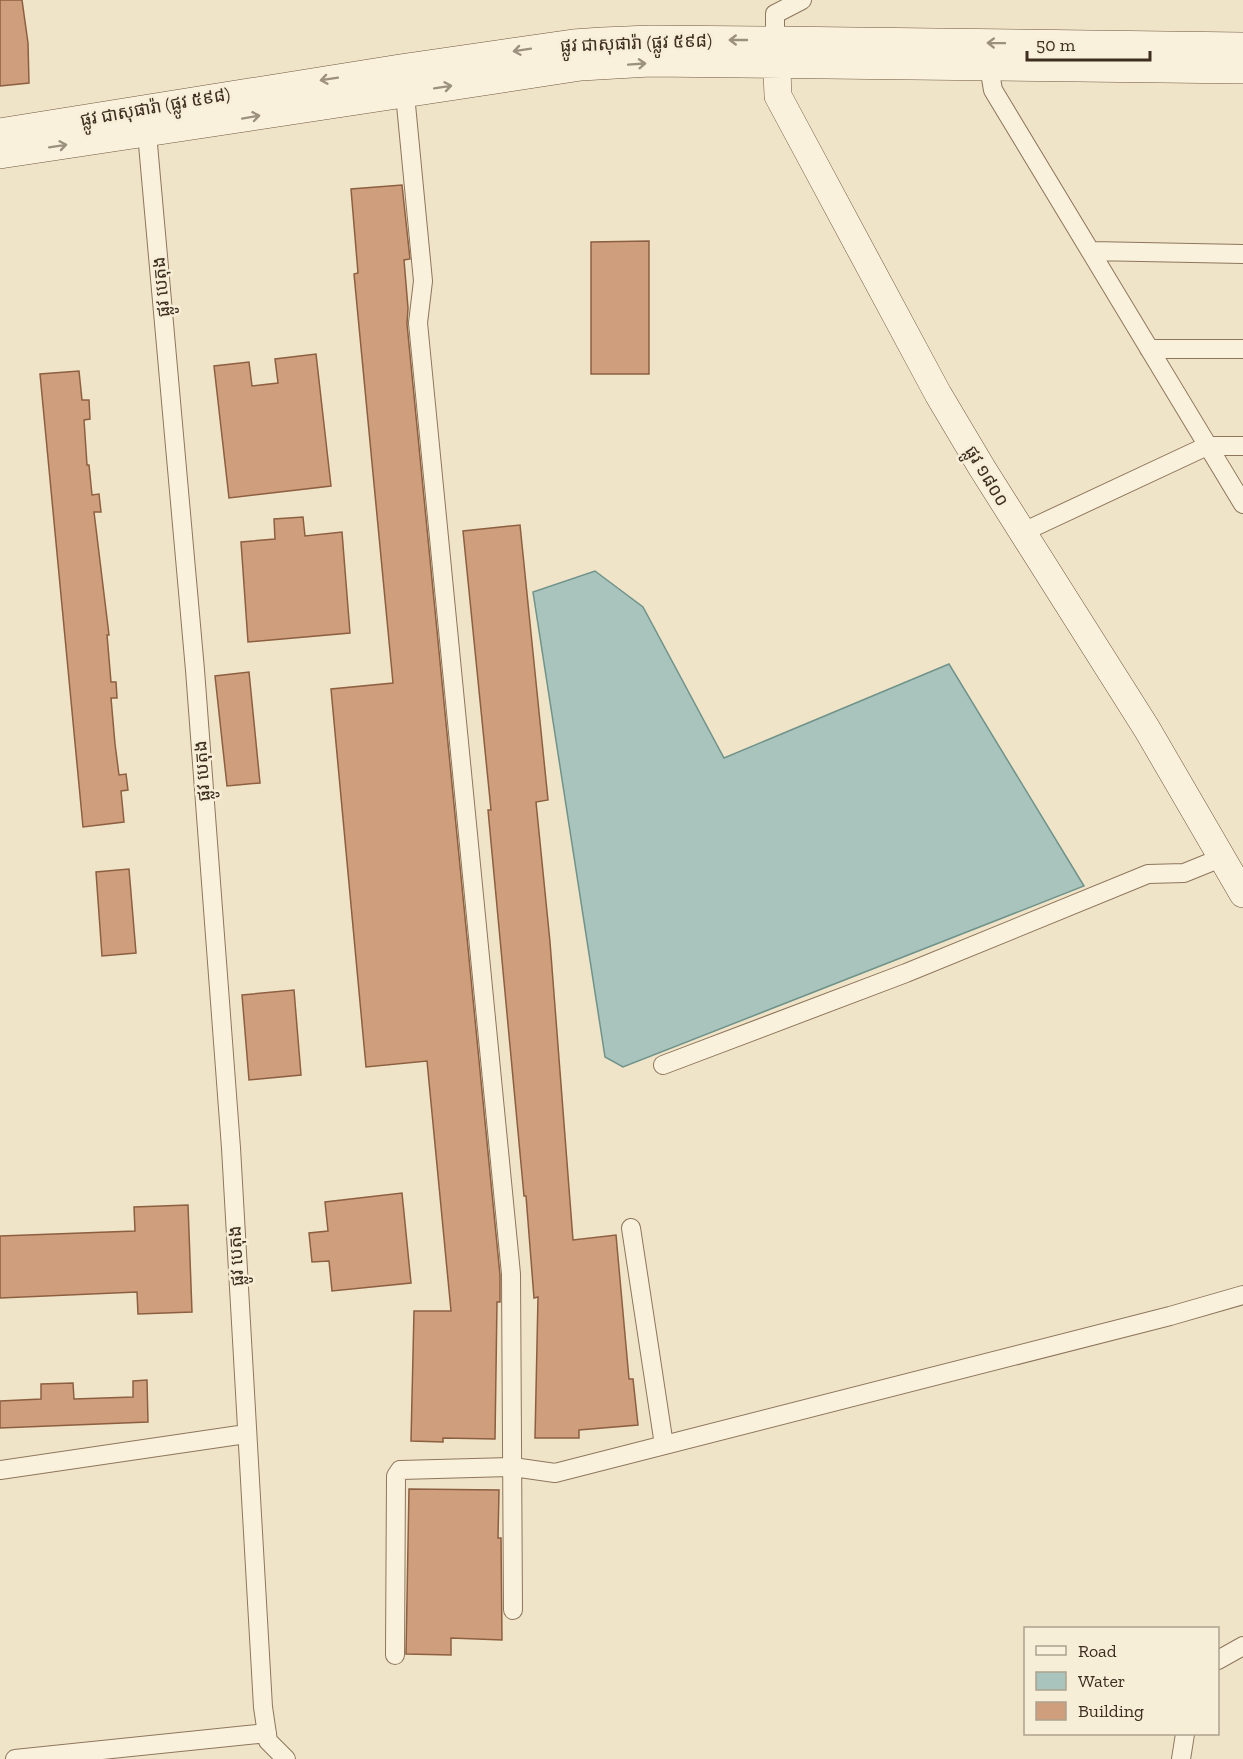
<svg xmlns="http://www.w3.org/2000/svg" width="1243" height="1759" font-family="'Zilla Slab','Noto Sans Khmer',serif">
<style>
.water{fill:#a9c4bc;stroke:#6f938a;stroke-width:1.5}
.building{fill:#cf9f7d;stroke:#8d5f41;stroke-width:1.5}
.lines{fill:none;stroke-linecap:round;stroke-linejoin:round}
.street-casing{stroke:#8d765c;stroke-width:20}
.secondary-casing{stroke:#6f573f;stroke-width:28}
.street{stroke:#faf1dc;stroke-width:18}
.secondary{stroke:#faf1dc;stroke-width:27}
.oneway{stroke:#9c907e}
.labels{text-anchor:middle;stroke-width:5;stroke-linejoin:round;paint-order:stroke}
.street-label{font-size:18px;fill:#3d2e20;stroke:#f7eed8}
</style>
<rect width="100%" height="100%" fill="#f0e4c8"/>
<!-- water -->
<path class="water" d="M595,571L643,607L724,758L949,664L1084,886L623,1067L605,1057L533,592Z"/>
<!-- building -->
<path class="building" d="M0,0H22L28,43L29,83L0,86Z
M402,185L410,259L404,260L408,308L407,324L500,1275V1302H497L495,1439L443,1438V1442L411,1441L414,1311H451L427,1061L366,1067L331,689L393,683L354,274L358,273L351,189Z
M649,241V374H591V242Z
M316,354L331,486L229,498L214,366L249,362L252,386L278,383L275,359Z
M79,371L82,400H89L90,419L84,420L87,465H89L92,495L99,494L101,512H94L109,635H107L111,682H116L117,698H111L115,744L119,775L126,774L128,790L121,791L124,822L83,827L40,374Z
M303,517L305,536L342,532L350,633L248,642L241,542L275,539L274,519Z
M520,525L548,800L536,802L550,942L573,1240L616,1235L629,1379H633L638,1425L579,1430V1438H535L538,1297L534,1298L526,1196H524L488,810H491L463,531Z
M249,672L260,783L227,786L215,676Z
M129,869L136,953L102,956L96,872Z
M294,990L301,1075L249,1080L242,995Z
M402,1193L411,1283L332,1291L329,1261L312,1262L309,1233L328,1231L325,1202Z
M188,1205L192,1312L138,1314L137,1292L0,1298V1236L135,1231L134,1207Z
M147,1380L148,1422L0,1428V1401L41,1399V1384L73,1383L74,1399L133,1397V1381Z
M409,1489L499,1490L498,1538H501L502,1640L451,1638V1655L406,1654Z"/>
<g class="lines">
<!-- street casing -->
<g class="street-casing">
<path id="street" d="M775,40V14L802,0
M989,67L993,90L1243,504
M404,84L423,281L418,323L511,1274L513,1610
M146,122L195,670L231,1148L263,1707L268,1741L286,1759
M1091,251L1243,254
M1149,349H1243
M1021,533L1207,446H1243
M663,1065L906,973L1148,874L1184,873L1221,858
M631,1228L664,1445
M0,1470L246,1434
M395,1655L396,1476L400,1470L513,1467L555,1473L1170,1316L1243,1295
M1218,1660L1243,1646
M15,1759L267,1733
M1181,1759L1185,1734"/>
</g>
<!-- secondary casing -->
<g class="secondary-casing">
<path id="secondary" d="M776,47L778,96L938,394L982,468L1147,729L1243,894
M0,132L400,68L573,43L602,41L650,39L775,40L1243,46
M0,155L581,67L650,63L1243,70"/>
</g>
<!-- street -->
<use href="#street" class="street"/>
<!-- secondary -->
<use href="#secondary" class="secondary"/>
</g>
<!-- one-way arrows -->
<defs><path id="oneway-shaft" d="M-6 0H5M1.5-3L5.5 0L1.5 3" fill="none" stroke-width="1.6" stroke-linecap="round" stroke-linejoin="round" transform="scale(1.5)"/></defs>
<g class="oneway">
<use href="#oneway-shaft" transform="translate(738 40) rotate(-180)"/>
<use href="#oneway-shaft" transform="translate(996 43) rotate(-179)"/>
<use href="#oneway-shaft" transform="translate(522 50) rotate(171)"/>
<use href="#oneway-shaft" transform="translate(637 64) rotate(-4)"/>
<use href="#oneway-shaft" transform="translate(329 79) rotate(171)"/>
<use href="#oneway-shaft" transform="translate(443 87) rotate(-9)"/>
<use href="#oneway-shaft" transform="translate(251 117) rotate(-10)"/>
<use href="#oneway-shaft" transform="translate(58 146) rotate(-9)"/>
</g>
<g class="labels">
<!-- street labels -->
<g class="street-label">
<text transform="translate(636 43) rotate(-2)" y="6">ផ្លូវ ជាសុផារ៉ា (ផ្លូវ ៥៩៨)</text>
<text transform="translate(155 107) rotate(-10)" y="6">ផ្លូវ ជាសុផារ៉ា (ផ្លូវ ៥៩៨)</text>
<text transform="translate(161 287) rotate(-95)" y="6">ផ្លូវ បេតុង</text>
<text transform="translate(987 476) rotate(59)" y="6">ផ្លូវ ១៨០០</text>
<text transform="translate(202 771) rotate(-94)" y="6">ផ្លូវ បេតុង</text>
<text transform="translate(236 1256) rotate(-93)" y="6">ផ្លូវ បេតុង</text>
</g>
</g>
<!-- legend -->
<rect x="1024" y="1627" width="195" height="108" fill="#f7eed8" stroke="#ada18e" stroke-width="1.5"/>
<rect x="1036" y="1646" width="30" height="9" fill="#faf1dc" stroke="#ada18e" stroke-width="1.5"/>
<text x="1078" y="1657" font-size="18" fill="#3d2e20">Road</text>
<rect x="1036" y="1672" width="30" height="18" fill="#a9c4bc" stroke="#ada18e" stroke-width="1.5"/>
<text x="1078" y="1687" font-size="18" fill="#3d2e20">Water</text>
<rect x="1036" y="1702" width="30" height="18" fill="#cf9f7d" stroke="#ada18e" stroke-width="1.5"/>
<text x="1078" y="1717" font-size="18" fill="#3d2e20">Building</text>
<!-- scale -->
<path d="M1027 51v9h123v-9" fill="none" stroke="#3d2e20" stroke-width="3"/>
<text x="1036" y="51" font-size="18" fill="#3d2e20" stroke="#f7eed8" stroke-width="4.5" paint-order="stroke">50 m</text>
</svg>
